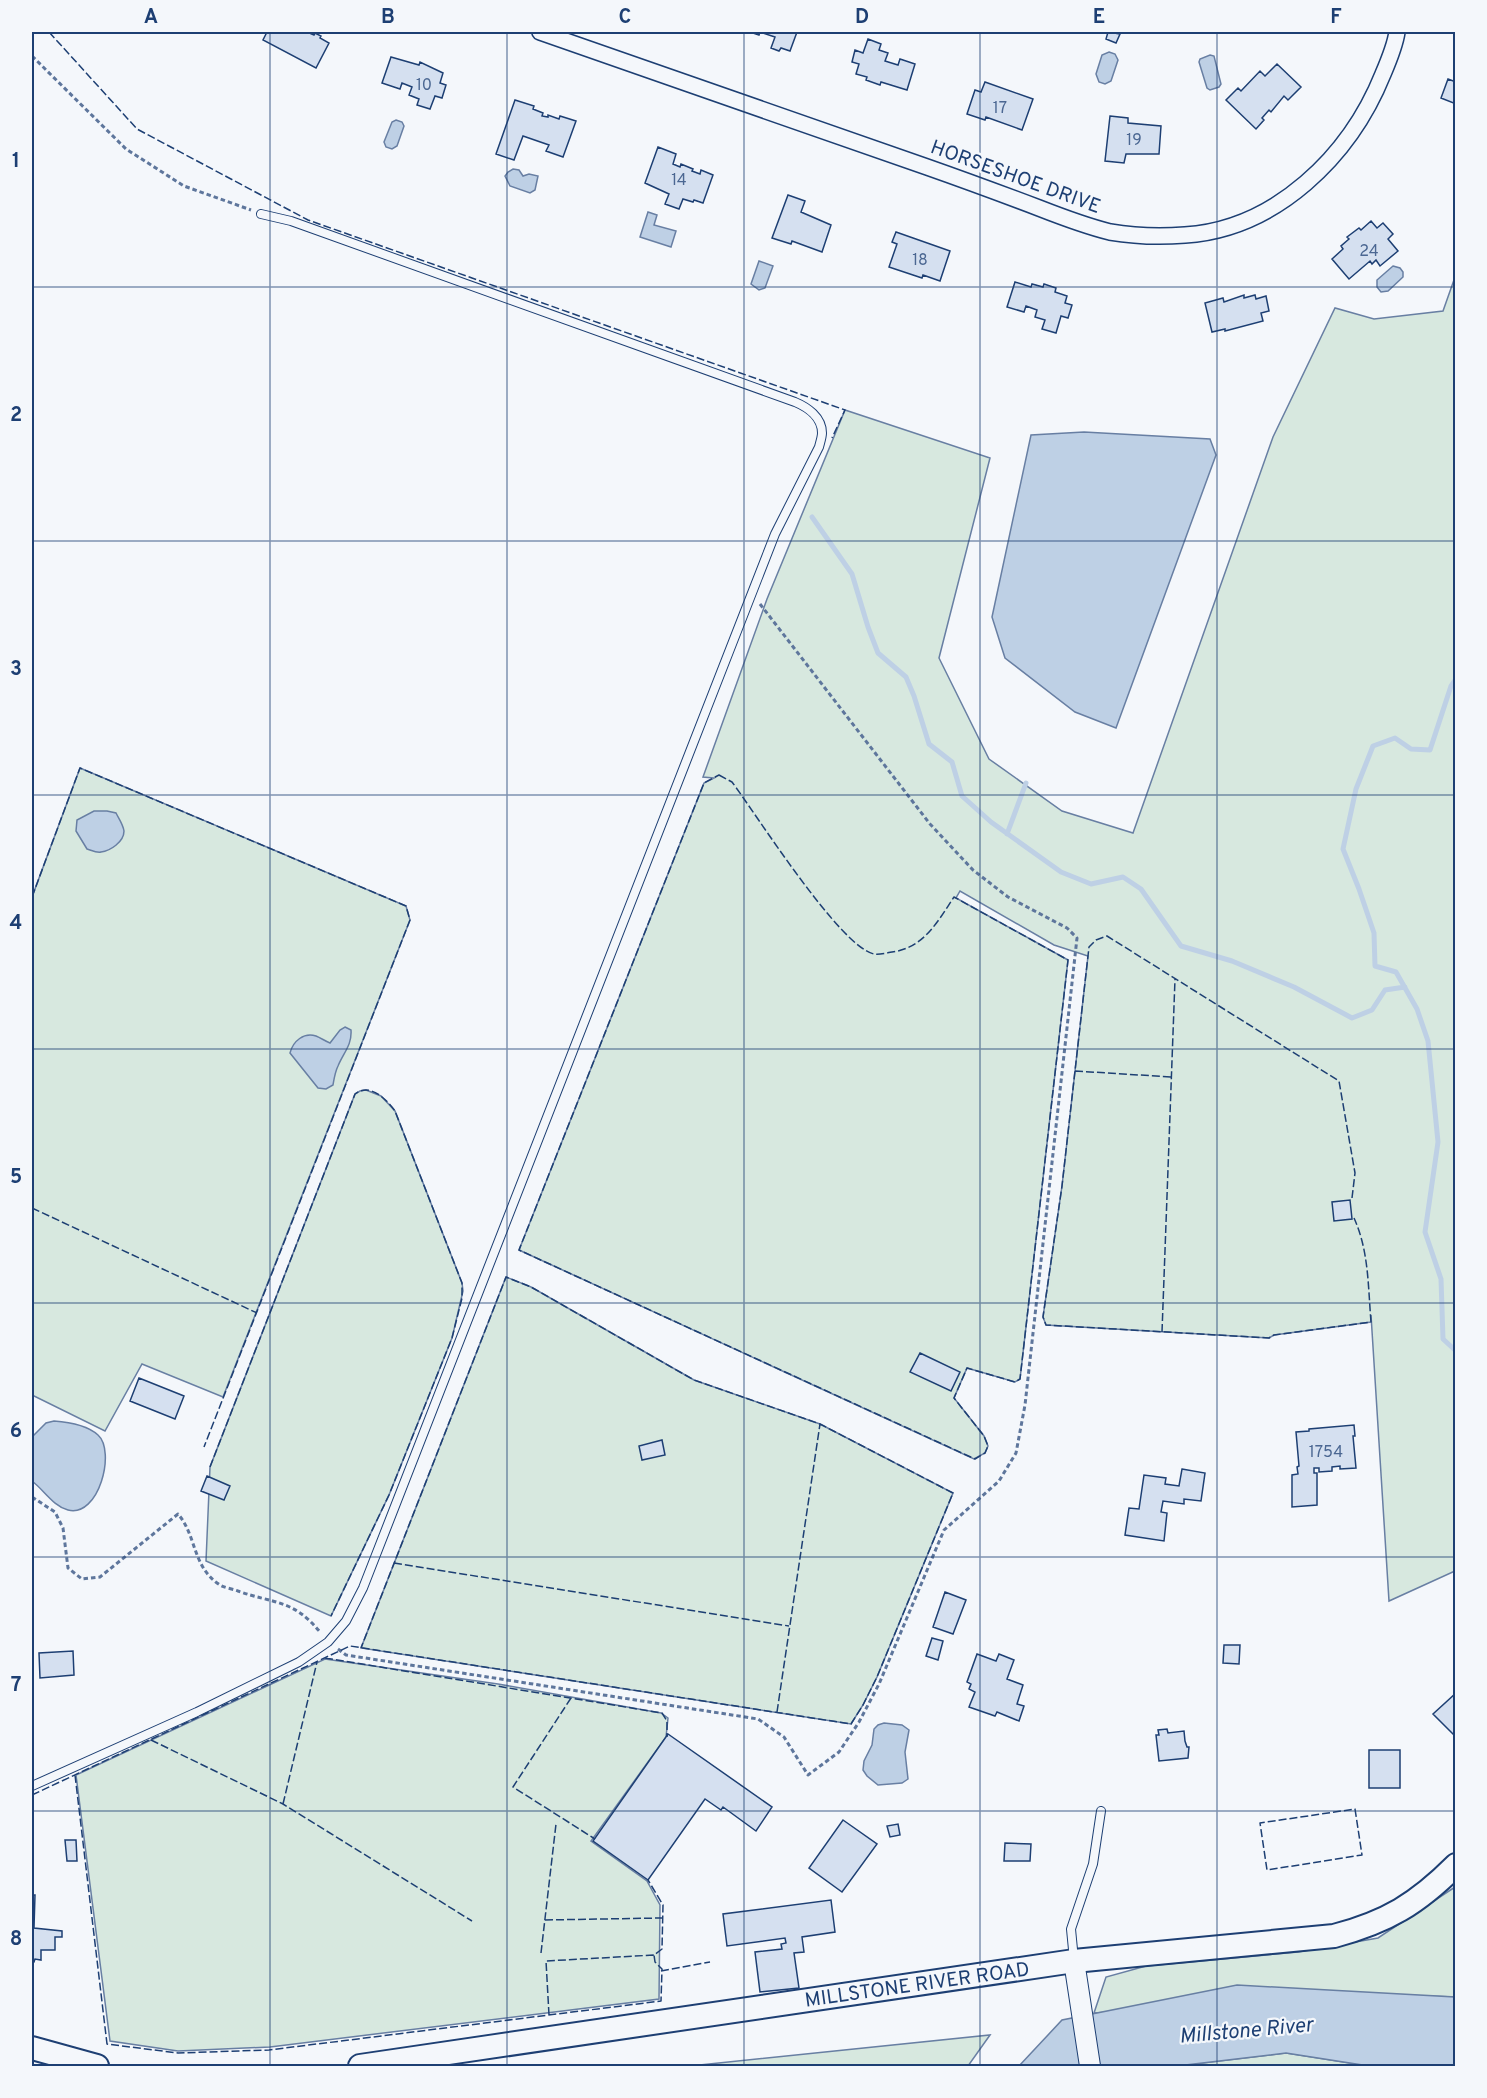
<svg xmlns="http://www.w3.org/2000/svg" width="1487" height="2098" font-family="Overpass,sans-serif">
<style>
.green{fill:#d7e8df;stroke:#687fa3;stroke-width:1.5}
.water{fill:#bed0e5;stroke:#687fa3;stroke-width:1.5}
.lines{fill:none;stroke-linecap:round;stroke-linejoin:round}
.stream{stroke:#bed0e5;stroke-width:5}
.building{fill:#d5e0f0;stroke:#1d3f73;stroke-width:1.5}
.service-casing{stroke:#1d3f73;stroke-width:10}
.minor-casing{stroke:#1d3f73;stroke-width:18}
.tertiary-casing{stroke:#1d3f73;stroke-width:22}
.secondary-casing{stroke:#1d3f73;stroke-width:26}
.path{stroke:#5e769c;stroke-width:3;stroke-dasharray:4.5 3;stroke-linecap:butt}
.service{stroke:#f4f7fb;stroke-width:8}
.minor{stroke:#f4f7fb;stroke-width:15}
.tertiary{stroke:#f4f7fb;stroke-width:20}
.secondary{stroke:#f4f7fb;stroke-width:22}
.fence{stroke:#1d3f73;stroke-width:1.5;stroke-dasharray:8 3;stroke-linecap:butt}
.grid{fill:none;stroke:#1d3f73;stroke-width:1.5;stroke-opacity:0.55}
.labels{text-anchor:middle;stroke-width:4.5;stroke-linejoin:round;paint-order:stroke}
.number-label{font-size:16px;fill:#4b6792}
.street-label{font-size:20px;fill:#1d3f73;stroke:#f4f7fb}
.water-label{font-size:21px;font-style:italic;fill:#1d3f73;stroke:#f4f7fb}
.neatline{fill:none;stroke:#1d3f73;stroke-width:2}
.grid-label{font-size:20px;text-anchor:middle;font-weight:bold;fill:#1d3f73}
</style>
<rect width="100%" height="100%" fill="#f4f7fb"/>
<!-- green -->
<path class="green" d="M1455,277V1571L1389,1601L1371,1315V1322L1274,1335L1269,1338L1046,1325L1043,1317L1062,1186L1088,956L1054,945L960,891L956,898L1068,960L1020,1379L1015,1382L967,1368L954,1398L984,1436L988,1446L985,1453L974,1459L519,1250L704,783L714,778L703,777L767,599L845,410L990,458L939,658L989,759L1062,811L1133,833L1273,437L1335,308L1374,319L1443,311Z
M80,768L406,906L410,920L223,1397L142,1364L105,1431L32,1395V897Z
M366,1090L381,1096L395,1111L462,1283L463,1291L452,1338L389,1495L331,1616L206,1561L210,1467L355,1094L360,1091Z
M506,1277L531,1287L694,1380L820,1424L953,1493L877,1677L863,1705L851,1724L361,1648Z
M325,1659L498,1684L661,1713L668,1718L666,1737L591,1841L647,1881L660,1905L659,1999L270,2047L178,2051L110,2041L76,1775Z
M1455,1887V1997L1397,1995L1094,2013L1106,1977L1146,1966L1298,1952L1378,1938Z
M990,2035L968,2066H690Z
M1286,2053L1369,2066H1177Z"/>
<!-- water -->
<path class="water" d="M1109,52L1115,54L1118,60L1111,81L1105,84L1099,82L1096,74L1102,55Z
M1210,55L1214,56L1221,84L1219,87L1210,90L1207,88L1199,62L1200,59Z
M396,120L402,122L404,126L397,146L392,149L386,147L384,142L392,122Z
M513,169L519,170L523,176L529,174L538,176L535,190L530,193L510,186L505,176L508,172Z
M648,212L657,215L654,225L676,231L671,247L640,237Z
M759,261L773,266L765,288L759,290L751,284Z
M1393,266L1400,268L1403,272V277L1388,291L1381,292L1377,287V280Z
M1084,432L1210,439L1216,455L1116,728L1075,712L1005,658L992,617L1031,435Z
M94,811H107L116,813C119,819 123,824 124,831C124,842 110,851 101,852C96,853 91,850 87,849L76,831L77,820Z
M345,1027L351,1030C352,1045 344,1052 338,1066C335,1072 334,1079 333,1085L326,1089L318,1088L290,1053C293,1041 304,1032 316,1036C321,1038 325,1041 330,1043L340,1030Z
M54,1421C68,1422 87,1425 98,1435C116,1451 99,1518 68,1510C53,1506 44,1490 32,1481V1437L46,1423Z
M884,1723L902,1725L909,1730L905,1752L908,1779L902,1783L878,1785L867,1776L863,1770L864,1761L872,1745L874,1729L878,1725Z
M1237,1985L1455,1997V2066H1369L1286,2053L1177,2066H1019L1062,2020Z"/>
<g class="lines">
<!-- stream -->
<path class="stream" d="M812,517L852,574L868,627L878,653L906,677L914,696L929,744L952,762L962,796L991,822L1061,872L1091,884L1123,877L1141,889L1181,946L1232,961L1294,987L1352,1018L1372,1010L1385,990L1405,987
M1456,679L1451,686L1430,750L1411,749L1395,738L1373,746L1356,789L1343,849L1359,889L1374,933L1375,966L1396,972L1417,1009L1428,1041L1438,1142L1425,1232L1441,1279L1443,1339L1456,1351
M1007,834L1026,783"/>
</g>
<!-- building -->
<path class="building" d="M267,32H307L314,35L315,33L321,36L320,38L329,43L316,68L263,40Z
M750,32H797L790,51L781,48L779,51L771,48L775,37L760,32L759,35Z
M1108,32L1120,34L1116,43L1106,39Z
M868,39L881,44L879,50L888,53L885,61L898,65L900,59L915,64L907,90L881,82L880,85L866,80L867,77L856,74L859,64L852,62L855,50L863,53Z
M391,57L419,65L420,62L443,73L440,83L446,85L442,98L435,96L430,109L417,105L419,99L409,95L412,87L402,83L400,89L382,83Z
M1277,64L1301,87L1288,100L1284,96L1271,112L1269,110L1262,118L1264,120L1256,129L1226,100L1238,88L1241,91L1260,71L1265,76Z
M1448,79L1456,82V104L1441,98Z
M985,82L1033,99L1022,130L986,117L985,120L967,114L975,90L981,92Z
M515,100L534,106L533,109L543,113L542,116L548,117V115L559,119L560,116L576,121L563,157L546,151L549,145L523,136L514,160L496,154Z
M1110,116L1128,118V123L1161,126L1159,154H1126L1124,163L1105,161Z
M658,147L676,154L673,164L680,167L681,164L693,169L692,171L700,174L701,170L713,175L703,203L694,200L693,202L683,199L679,209L665,204L669,194L645,183Z
M788,195L805,201L801,212L831,225L822,252L792,241L791,244L772,238Z
M1371,221L1377,228L1383,223L1393,234L1388,239L1398,251L1380,266L1376,260L1372,264L1370,261L1349,279L1332,259L1343,249L1341,246L1349,239L1347,237L1359,228L1361,230Z
M896,232L950,251L940,281L923,275L922,278L889,267L897,244L892,242Z
M1015,282L1031,287L1032,284L1043,287L1044,284L1056,288L1055,292L1067,296L1065,303L1072,305L1068,318L1061,316L1056,333L1042,329L1045,320L1035,317L1037,310L1026,306L1024,312L1007,307Z
M1244,295V298L1255,295L1256,299L1266,296L1269,311L1261,313L1263,321L1225,331V329L1212,332L1205,303L1223,298L1224,302Z
M1350,1200L1352,1219L1334,1221L1332,1202Z
M920,1353L960,1372L951,1391L910,1372Z
M139,1378L184,1396L175,1419L130,1401Z
M1354,1425L1355,1436H1353L1356,1468L1340,1469V1466L1332,1467V1471L1319,1472V1468H1314V1473H1317V1505L1292,1507V1475L1298,1474L1297,1467L1299,1466L1296,1432L1309,1431V1429Z
M662,1440L665,1455L642,1460L639,1446Z
M1182,1469L1205,1473L1201,1501L1184,1499V1504L1163,1501L1161,1512L1167,1513L1164,1541L1125,1535L1129,1508L1139,1509L1144,1475L1166,1478L1165,1484L1179,1486Z
M207,1476L230,1486L224,1500L201,1491Z
M945,1592L966,1600L953,1634L933,1627Z
M932,1638L943,1641L938,1660L926,1656Z
M1224,1645H1240L1239,1664L1223,1663Z
M73,1651L74,1675L40,1678L39,1653Z
M977,1654L996,1661L999,1654L1014,1660L1007,1679L1023,1685L1017,1704L1024,1706L1019,1721L997,1712L995,1716L969,1707L975,1692L969,1689L971,1684L967,1682Z
M1456,1693V1737L1433,1714Z
M1167,1729L1168,1733L1184,1731L1185,1741L1187,1747H1189L1188,1758L1159,1761L1156,1735H1159L1158,1730Z
M668,1734L772,1807L756,1831L723,1807L721,1810L705,1799L648,1880L593,1841Z
M1369,1750H1400V1788H1369Z
M843,1820L877,1844L842,1892L809,1868Z
M898,1824L900,1835L890,1837L887,1826Z
M65,1840H76L77,1861H67Z
M1005,1843L1031,1844L1030,1861H1004Z
M32,1895H35L34,1928L62,1931V1937H55V1950H41V1960L35,1959L34,1962H32Z
M831,1900L835,1932L802,1937L804,1952L794,1953L799,1988L760,1992L755,1952L782,1949L781,1944L786,1943L785,1938L727,1946L723,1914Z"/>
<g class="lines">
<!-- service casing -->
<g class="service-casing">
<path id="service" d="M32,1786L197,1712L299,1662L328,1642L346,1621L363,1588L775,534L819,447C820,443 822,437 822,433C822,417 807,407 795,402L291,221L261,214
M1074,1960L1071,1929L1093,1864L1101,1811"/>
</g>
<!-- minor casing -->
<g class="minor-casing">
<path id="minor" d="M540,32C669,77 798,122 927,167C964,180 1002,194 1039,208C1062,217 1086,226 1110,232C1134,236 1160,237 1185,235C1276,229 1350,156 1383,74C1389,60 1395,46 1397,32"/>
</g>
<!-- tertiary casing -->
<g class="tertiary-casing">
<path id="tertiary" d="M1074,1961L1090,2066"/>
</g>
<!-- secondary casing -->
<g class="secondary-casing">
<path id="secondary" d="M32,2048L97,2066
M360,2066L1074,1961L1334,1936C1387,1922 1417,1904 1456,1865"/>
</g>
<!-- path -->
<path class="path" d="M32,56L126,149L184,186L251,210
M32,1497L55,1512L63,1528L68,1568L82,1579L100,1577L178,1514C197,1536 192,1567 220,1585C225,1588 233,1589 238,1591C274,1604 293,1599 320,1632
M338,1649L346,1655L758,1719L784,1737L808,1775L839,1752L859,1722L879,1684L944,1530L999,1481L1016,1453L1025,1405L1077,938L1067,928L1008,897L973,870L930,824L760,604"/>
<!-- service -->
<use href="#service" class="service"/>
<!-- minor -->
<use href="#minor" class="minor"/>
<!-- tertiary -->
<use href="#tertiary" class="tertiary"/>
<!-- secondary -->
<use href="#secondary" class="secondary"/>
<!-- fence -->
<path class="fence" d="M49,32L137,129L308,220L845,410L832,438
M719,775L732,782C756,814 840,947 874,954C879,955 886,953 892,952C924,948 938,921 954,897L1068,960L1020,1379L1015,1382L967,1368L954,1398L984,1436L988,1446L985,1453L975,1459L519,1250L704,783Z
M32,897L80,768L406,906L410,920L204,1447
M1075,1071L1172,1077
M1352,1198L1355,1173L1339,1081L1107,936L1096,940L1089,947L1062,1186L1043,1317L1046,1325L1269,1338L1274,1335L1371,1322C1368,1287 1369,1251 1354,1218
M32,1208L257,1313
M1162,1332L1175,979
M210,1467L355,1094C370,1082 387,1100 395,1111L462,1283V1298L452,1338L389,1495L331,1616
M394,1563L789,1626
M325,1658L662,1713L667,1721V1737
M571,1698L513,1787L595,1839
M777,1712L820,1424
M151,1740L283,1804L472,1921
M75,1775L107,2044L178,2053L269,2050L661,2001L662,1969L655,1962L654,1955L662,1949L663,1905L648,1880
M32,1795L350,1646L851,1724L863,1705L877,1677L953,1493L820,1424L694,1380L531,1287L506,1277L361,1648
M283,1804L317,1662
M1355,1809L1362,1855L1267,1870L1260,1823Z
M545,1920L662,1918
M541,1953L556,1824
M661,1971L710,1962
M549,2015L546,1961L654,1955"/>
</g>
<!-- grid -->
<path class="grid" d="M270,32V2066M507,32V2066M744,32V2066M980,32V2066M1217,32V2066M32,287H1456M32,541H1456M32,795H1456M32,1049H1456M32,1303H1456M32,1557H1456M32,1811H1456"/>
<g class="labels">
<!-- number labels -->
<g class="number-label">
<text x="424" y="90">10</text>
<text x="1000" y="113">17</text>
<text x="1134" y="145">19</text>
<text x="679" y="185">14</text>
<text x="1369" y="256">24</text>
<text x="920" y="265">18</text>
<text x="1326" y="1457">1754</text>
</g>
<!-- street labels -->
<g class="street-label">
<text transform="translate(1016 176) rotate(20)" y="7">HORSESHOE DRIVE</text>
<text transform="translate(917 1984) rotate(-8)" y="7">MILLSTONE RIVER ROAD</text>
</g>
<!-- water labels -->
<g class="water-label">
<text transform="translate(1246 2030) rotate(-5)" y="7">Millstone River</text>
</g>
</g>
<!-- border -->
<rect width="1487" height="2098" fill="none" stroke="#f4f7fb" stroke-width="66"/>
<rect x="33" y="33" width="1421" height="2032" class="neatline"/>
<g class="grid-label">
<text x="151" y="23">A</text>
<text x="388" y="23">B</text>
<text x="625" y="23">C</text>
<text x="862" y="23">D</text>
<text x="1099" y="23">E</text>
<text x="1336" y="23">F</text>
<text x="16" y="167">1</text>
<text x="16" y="421">2</text>
<text x="16" y="675">3</text>
<text x="16" y="929">4</text>
<text x="16" y="1183">5</text>
<text x="16" y="1437">6</text>
<text x="16" y="1691">7</text>
<text x="16" y="1945">8</text>
</g>
</svg>
